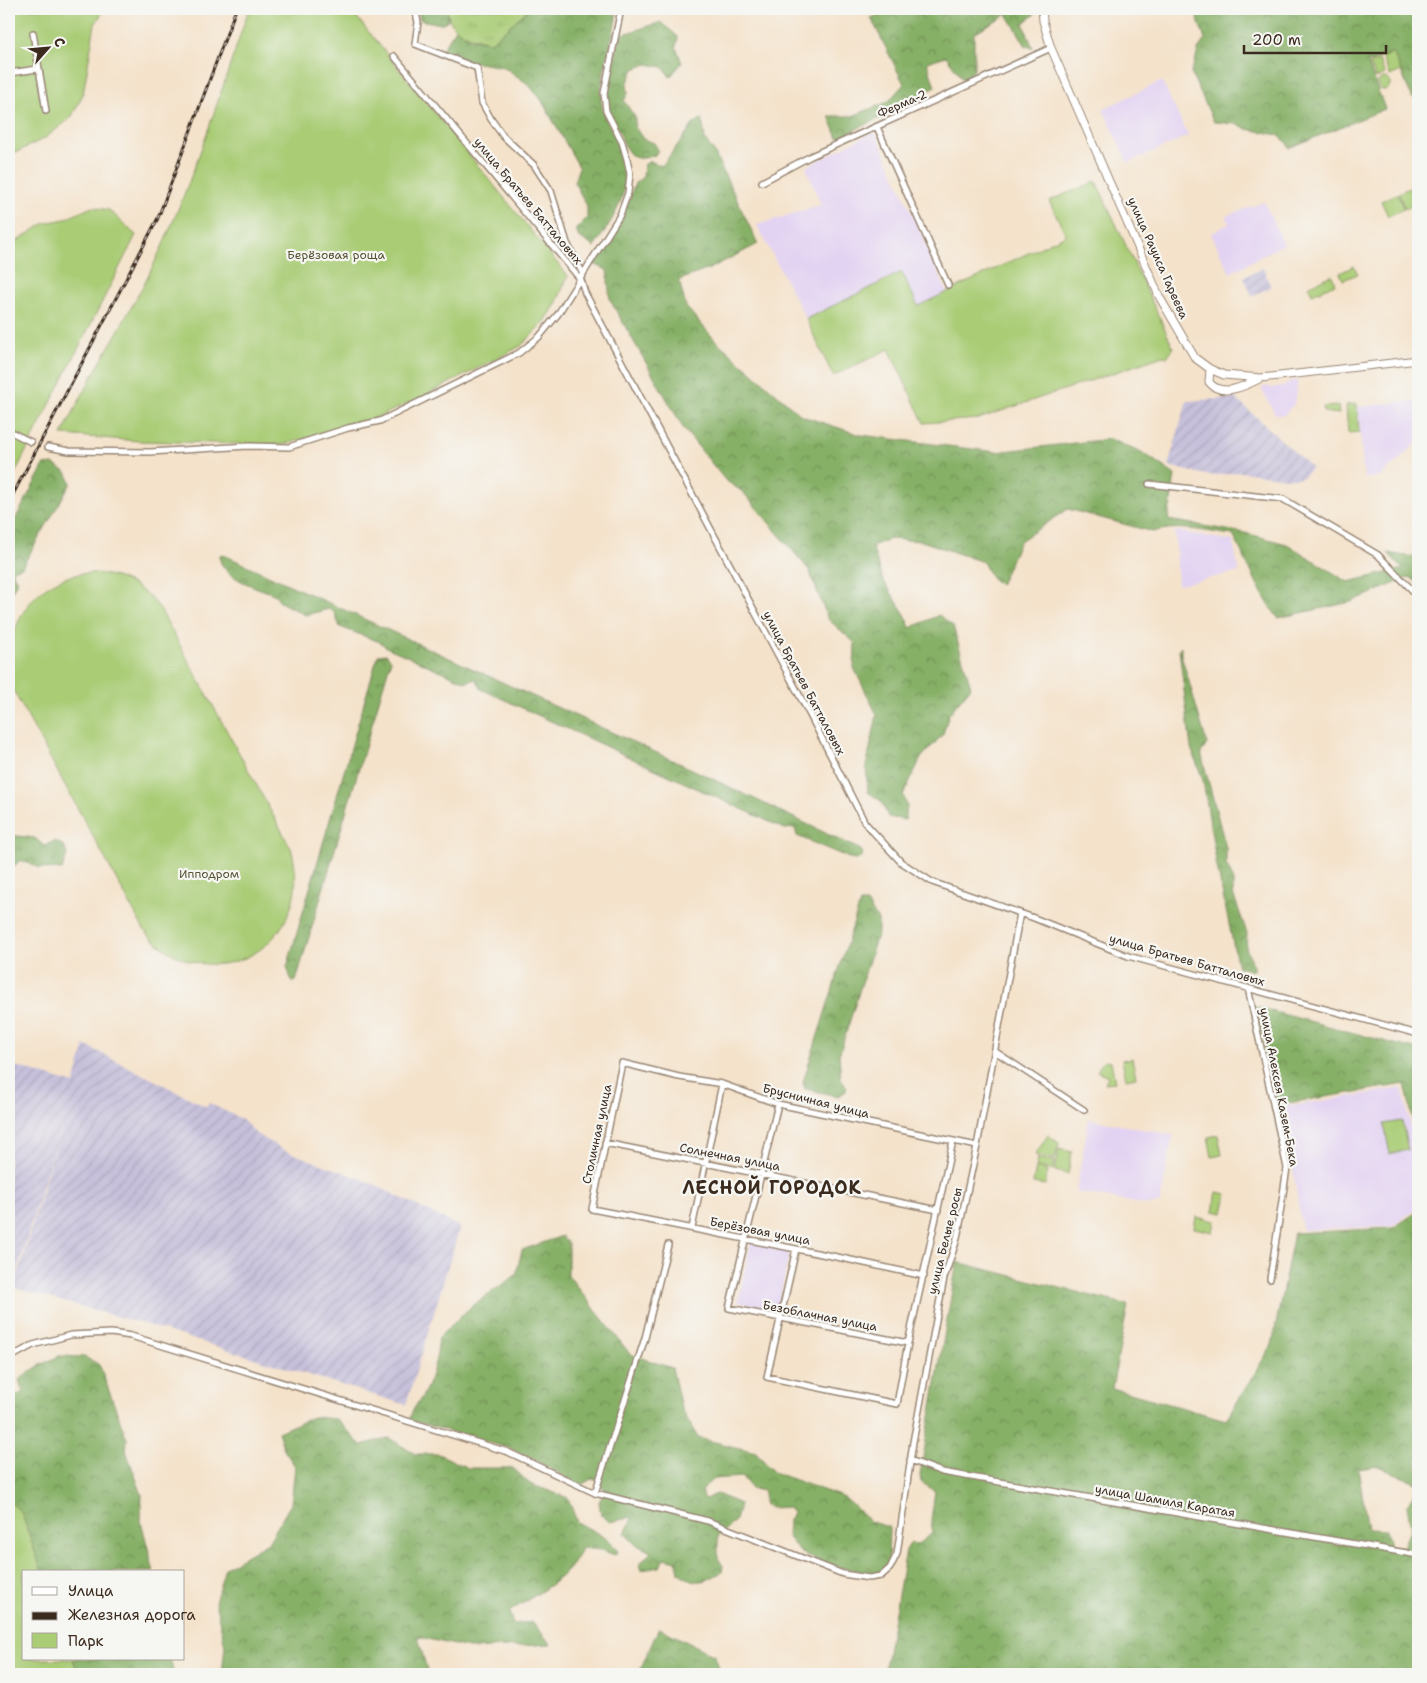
<svg xmlns="http://www.w3.org/2000/svg" width="1427" height="1683" font-family="'Shantell Sans',sans-serif">
<style>
.built{fill:#e3d3f2}
.industrial{fill:url(#industrial-furrows)}
.grass{fill:url(#grass-tufts);stroke:#727b4a}
.forest{fill:url(#forest-crowns);stroke:#606d42}
.green{fill:#a9cc75;stroke:#727b4a}
.lines{fill:none;stroke-linecap:round;stroke-linejoin:round}
.minor-casing{stroke:#988674;stroke-width:8}
.tertiary-casing{stroke:#988674;stroke-width:9}
.minor{stroke:#fff;stroke-width:5}
.tertiary{stroke:#fff;stroke-width:7}
.rail-casing{stroke:#3b2a1e;stroke-width:3}
.rail{stroke:#f6f6f2;stroke-width:1;stroke-dasharray:4;stroke-linecap:butt}
.labels{text-anchor:middle;stroke-width:4.5;stroke-linejoin:round;paint-order:stroke}
.street-label{font-size:12px;fill:#3b2a1e;stroke:#f6f6f2}
.park-label{font-size:12px;fill:#565234;stroke:#f6f6f2}
.district-label{font-size:18px;font-weight:bold;letter-spacing:1px;fill:#3b2a1e;stroke:#f6f6f2}
</style>
<defs>
<pattern id="industrial-furrows" width="10" height="10" patternUnits="userSpaceOnUse" patternTransform="scale(1.25)"><rect width="10" height="10" fill="#c6c0da"/><path d="M-1 1l2-2M0 10L10 0M9 11l2-2" fill="none" stroke="#aba5bb"/></pattern>
<pattern id="grass-tufts" width="24" height="20" patternUnits="userSpaceOnUse" patternTransform="scale(1.25)"><rect width="24" height="20" fill="#a9cc75"/><path d="M3 7l-1-3M5 7V3M7 7l1-3M15 17l-1-3M17 17v-4M19 17l1-3" fill="none" stroke="#92af65"/></pattern>
<pattern id="forest-crowns" width="20" height="18" patternUnits="userSpaceOnUse" patternTransform="scale(1.25)"><rect width="20" height="18" fill="#86b066"/><path d="M2 6a3 3 0 1 1 6 0M12 15a3 3 0 1 1 6 0" fill="none" stroke="#6f8f53"/></pattern>
</defs>
<rect width="100%" height="100%" fill="#f6f6f2"/>
<filter id="ink" filterUnits="userSpaceOnUse"><feTurbulence type="fractalNoise" baseFrequency=".02" numOctaves="2"/><feDisplacementMap in="SourceGraphic" scale="10" xChannelSelector="R" yChannelSelector="G"/><feConvolveMatrix kernelMatrix="1 2 1 2 8 2 1 2 1" color-interpolation-filters="sRGB"/></filter>
<filter id="wash" filterUnits="userSpaceOnUse"><feTurbulence type="fractalNoise" baseFrequency=".0096" numOctaves="4" result="noise"/><feDisplacementMap in="SourceGraphic" scale="20" xChannelSelector="R" yChannelSelector="G"/><feGaussianBlur stdDeviation="1.12" result="paint"/><feColorMatrix in="noise" values="0 0 0 0 0 0 0 0 0 0 0 0 0 0 0 0 0 1.4 0 .05"/><feComposite in="paint" operator="in"/></filter>
<g filter="url(#wash)">
<rect width="100%" height="100%" fill="#f4e2ca"/>
<!-- built -->
<path class="built" d="M1162,81L1188,136L1128,163L1103,109Z
M875,131L947,292L918,306L901,272L806,319L757,225L821,205L806,167Z
M1264,202L1284,244L1230,273L1211,234L1229,223L1226,216Z
M1298,380L1295,403L1283,416L1275,414L1261,388L1269,386L1271,388L1284,386L1291,381Z
M1418,400V442L1380,477L1364,478L1358,407Z
M1175,531L1233,541L1239,572L1178,585Z
M1402,1088L1418,1155V1208L1392,1226L1302,1230L1284,1107Z
M1089,1119L1173,1135L1160,1203L1147,1205L1076,1192Z
M751,1242L790,1250L777,1311L738,1302Z"/>
<!-- industrial -->
<path class="industrial" d="M1263,268L1271,287L1252,296L1244,277Z
M1235,398L1312,468L1301,478H1287L1240,472L1210,476L1168,466L1187,401Z
M85,1045L207,1107L209,1103L243,1120L256,1134L286,1151L367,1181L460,1227L406,1405L147,1325L14,1288L69,1098L9,1298V1064L74,1084Z"/>
<!-- grass -->
<path class="grass" d="M447,9H529L491,42C470,38 449,33 447,9Z"/>
<!-- forest -->
<path class="forest" d="M418,9H447L448,20L441,24L420,20Z
M529,9H603L612,14L617,13C614,36 599,80 601,100C602,115 613,132 619,146C637,184 615,217 594,247L578,236L576,229L587,218V206L574,182L579,167L542,101L528,84L504,67L478,63L440,52L456,29L471,39L491,42Z
M892,9H1034V15L1023,23L1033,48L1026,46L1007,14L974,33V70L964,81L946,56L927,62L935,87L907,105L838,138L829,116H852L888,102L904,84L871,18Z
M1194,9H1418V98L1417,96L1412,98L1393,52L1368,63L1385,109L1289,148L1287,143L1279,135L1247,129L1238,124L1214,122L1191,73L1199,48L1205,39Z
M661,22L678,37L676,47L682,63L670,77L663,67L647,64L634,69L627,84L628,93L624,101L635,117V127L643,139L654,143L658,150L655,155C628,165 627,150 618,129C615,122 609,112 607,104C605,91 617,50 621,35Z
M702,119L705,140L713,150L758,244L709,269L679,280L686,307L716,341L802,416L861,435L996,452L1110,439L1148,456L1175,475L1168,520L1245,533L1287,544L1348,582L1403,569L1388,553L1418,558V583L1410,577L1351,602L1278,618C1259,593 1248,563 1233,535C1207,532 1178,524 1153,532L1068,509L1020,541L1000,585L991,577L983,562L922,541L890,539L872,546L883,580L906,616L910,628L939,615L953,626L971,687L949,714L943,734L921,758L903,795L907,806L905,820L888,817L882,802L868,792L866,767L877,715L854,668L855,643L828,619L809,570L743,492L725,480L684,429L610,300L607,270L594,264L619,227L635,183L643,177L644,165L650,161L662,166L694,123Z
M53,464L66,472L71,483L22,567L12,570L17,581L9,598V531L44,465Z
M222,554L692,769L861,850L863,854L859,859L854,860L797,836L795,828L785,829L481,689L476,679L466,682L386,647L380,642L340,627L334,612L329,609L305,615L280,602L276,595C257,587 222,579 219,556Z
M1181,646V654L1207,744L1201,753L1226,848V864L1233,878V894L1247,933L1246,951L1251,958L1254,971L1238,967L1217,867L1203,780L1191,748L1179,649Z
M386,654L391,660L296,981L292,982L287,967L378,655Z
M9,835L35,838L44,846L55,841L64,846L67,854L62,870L40,868L20,860L9,872Z
M860,903H867L878,920V932L839,1055L841,1080L847,1087L845,1092L838,1096L805,1089L803,1082Z
M1256,1007L1418,1050V1142L1405,1084L1282,1104L1275,1097Z
M1418,1211V1483L1378,1466L1358,1469L1368,1529L1386,1530L1390,1546L1403,1547L1411,1528L1407,1505L1418,1486V1674H884L906,1550L911,1542L916,1545L933,1533L931,1520L935,1491L921,1482L920,1475L957,1262L1128,1305L1112,1388L1226,1420L1272,1345L1294,1233L1393,1228Z
M562,1236L568,1243V1275L630,1354L672,1368L681,1408L698,1438L756,1452L773,1472L845,1498L871,1522L889,1527L888,1566L879,1572L869,1573L824,1564L800,1552L787,1536L788,1522L793,1513L788,1507L771,1508L764,1504V1491L752,1489L742,1477L713,1479L701,1491L705,1499L717,1494L740,1504L736,1520L718,1536V1558L723,1566L722,1572C704,1582 697,1586 679,1573L677,1561L664,1558L660,1567L641,1570L639,1565L651,1552L635,1544L625,1533L633,1517L610,1522L601,1515L599,1502L605,1491L599,1481L591,1479L583,1484L576,1483L528,1456L508,1448L410,1420C412,1408 417,1405 423,1395C433,1377 437,1357 439,1337L473,1305L516,1275L522,1250Z
M59,1356L84,1357L99,1364L127,1439L126,1451L142,1495L141,1521L154,1572H42L21,1512L9,1501V1398L23,1393L19,1380L40,1365Z
M313,1417L336,1419L361,1445L389,1438L415,1454H439L468,1468H513L530,1484L568,1498L577,1522L606,1538L618,1551L615,1555L601,1550L581,1548C570,1579 535,1594 509,1612L513,1624L532,1622L551,1644L474,1649L418,1637L428,1674H222L225,1645L215,1602L225,1568L268,1543L291,1504L295,1466L284,1450L278,1432Z
M659,1628L715,1656L721,1674H638Z
M73,1659H170L174,1674H78Z"/>
<!-- green -->
<path class="green" d="M9,9H105L95,24L83,94L71,118L45,138L17,152H9Z
M249,9H350L568,276L556,304L544,323L521,346L420,398L376,418L282,445L139,441L62,435C87,382 118,333 145,282C189,196 218,100 249,9Z
M1393,53L1401,71L1390,76L1382,58Z
M1379,60L1385,74L1376,78L1370,64Z
M1378 84a6 6 0 1 1 12 0a6 6 0 1 1-12 0Z
M1096,181L1173,347L1167,357L1163,356L978,419L924,423L889,349L833,376L806,319L902,272L918,306L1066,235L1049,201Z
M1414,186L1418,195V203L1405,209L1398,193Z
M1397,194L1404,209L1388,216L1381,201Z
M92,207L109,210L136,235L9,485V246L45,223L65,219Z
M1354,266L1358,274L1343,280L1340,273Z
M1332,275L1335,284L1312,294L1308,286Z
M1357,404L1359,432L1348,433L1346,405Z
M1338,406L1339,414L1324,412L1323,407Z
M93,573C121,575 141,586 159,607L291,848C319,944 211,1007 144,930L13,690C0,631 31,574 93,573Z
M1132,1058L1136,1077L1126,1079L1122,1060Z
M1104,1060L1111,1061L1115,1082L1105,1083L1108,1076L1097,1071Z
M1402,1121L1408,1150L1390,1154L1384,1124Z
M1048,1135L1059,1143L1055,1159L1035,1155Z
M1218,1135L1222,1155L1212,1157L1208,1137Z
M1059,1149L1072,1152L1068,1174L1055,1171Z
M1038,1158L1055,1161L1053,1170L1036,1167Z
M1036,1168L1048,1171L1045,1185L1033,1183Z
M1217,1192L1227,1194L1223,1213L1213,1211Z
M1196,1217L1215,1221L1213,1232L1194,1228Z
M9,1501L21,1512L42,1572H24V1659H73L78,1674H9Z"/>
</g>
<g filter="url(#ink)">
<g class="lines">
<!-- minor casing -->
<g class="minor-casing">
<path id="minor" d="M415,9L418,22L415,44L477,68L482,103L491,119L503,136L534,165L551,191L567,243L583,274
M33,33L46,111
M394,56L581,280L585,293L811,717L865,823L901,862L932,882L1034,918L1128,956L1418,1034
M9,73L38,69
M877,127L948,285
M762,182L811,156L1051,48
M9,431L31,442
M48,447L69,451L150,452L248,446L289,447L348,428L380,421L519,353L539,337L558,314L620,215L628,193L630,174L627,159L622,142L606,111L604,93L621,9
M1149,484L1283,499L1378,555L1418,596
M1248,988L1287,1168L1270,1279
M996,1052L1084,1110
M778,1104L729,1308L908,1343
M605,1143L938,1210
M692,1228L722,1084
M796,1249L767,1377L897,1404L908,1343L953,1141
M924,1276L837,1257L592,1209L622,1063L679,1077L722,1084L778,1104L977,1146
M9,1358L33,1345L71,1335L111,1333L131,1336L508,1452L595,1493L708,1521L843,1574L869,1578L881,1576L890,1568L897,1554L913,1442L944,1278L956,1242L977,1146L1020,913
M910,1460L942,1472L1418,1555
M595,1493L645,1338L668,1245"/>
</g>
<!-- tertiary casing -->
<g class="tertiary-casing">
<path id="tertiary" d="M1042,9L1043,21L1051,48L1160,298L1195,358L1210,369L1224,375L1261,378L1418,360
M1210,369L1209,382C1221,398 1245,386 1259,379"/>
</g>
<!-- minor -->
<use href="#minor" class="minor"/>
<!-- tertiary -->
<use href="#tertiary" class="tertiary"/>
<!-- rail casing -->
<g class="rail-casing">
<path id="rail" d="M9,502L158,218L236,9"/>
</g>
<!-- rail -->
<use href="#rail" class="rail"/>
</g>
</g>
<g class="labels">
<!-- street labels -->
<g class="street-label">
<text transform="translate(902 104) rotate(-24)" y="4">Ферма-2</text>
<text transform="translate(528 201) rotate(50)" y="4">улица Братьев Батталовых</text>
<text transform="translate(1158 258) rotate(66)" y="4">улица Рауиса Гареева</text>
<text transform="translate(804 683) rotate(62)" y="4">улица Братьев Батталовых</text>
<text transform="translate(1187 960) rotate(16)" y="4">улица Братьев Батталовых</text>
<text transform="translate(1279 1087) rotate(79)" y="4">улица Алексея Казем-Бека</text>
<text transform="translate(816 1101) rotate(14)" y="4">Брусничная улица</text>
<text transform="translate(597 1134) rotate(-78)" y="4">Столичная улица</text>
<text transform="translate(730 1157) rotate(11)" y="4">Солнечная улица</text>
<text transform="translate(760 1231) rotate(11)" y="4">Берёзовая улица</text>
<text transform="translate(945 1241) rotate(-76)" y="4">улица Белые росы</text>
<text transform="translate(820 1316) rotate(11)" y="4">Безоблачная улица</text>
<text transform="translate(1165 1501) rotate(10)" y="4">улица Шамиля Каратая</text>
</g>
<!-- park labels -->
<g class="park-label">
<text x="336" y="259">Берёзовая роща</text>
<text x="209" y="878">Ипподром</text>
</g>
<!-- district labels -->
<g class="district-label">
<text x="772" y="1194">ЛЕСНОЙ ГОРОДОК</text>
</g>
</g>
<!-- margin -->
<rect width="1427" height="1683" fill="none" stroke="#f6f6f2" stroke-width="30"/>
<!-- legend -->
<rect x="22" y="1570" width="162" height="90" fill="#f6f6f2" stroke="#aba49d"/>
<rect x="32" y="1587" width="25" height="8" fill="#ffffff" stroke="#aba49d"/>
<text x="68" y="1596" font-size="15" fill="#3b2a1e">Улица</text>
<rect x="32" y="1612" width="25" height="8" fill="#3b2a1e" stroke="#aba49d"/>
<text x="68" y="1620" font-size="15" fill="#3b2a1e">Железная дорога</text>
<rect x="32" y="1633" width="25" height="15" fill="#a9cc75" stroke="#aba49d"/>
<text x="68" y="1646" font-size="15" fill="#3b2a1e">Парк</text>
<!-- north arrow -->
<g transform="translate(48 48) rotate(63)" stroke="#f6f6f2" stroke-width="4" paint-order="stroke">
<path d="M0-4L9 19L0 12L-9 19Z" fill="#3b2a1e"/>
<text y="-8" font-size="14" font-weight="bold" text-anchor="middle" fill="#3b2a1e">С</text>
</g>
<!-- scale -->
<path d="M1244 45v8h142v-8" fill="none" stroke="#3b2a1e" stroke-width="2.5"/>
<text x="1252" y="45" font-size="15" fill="#3b2a1e" stroke="#f6f6f2" stroke-width="4" paint-order="stroke">200 m</text>
</svg>
